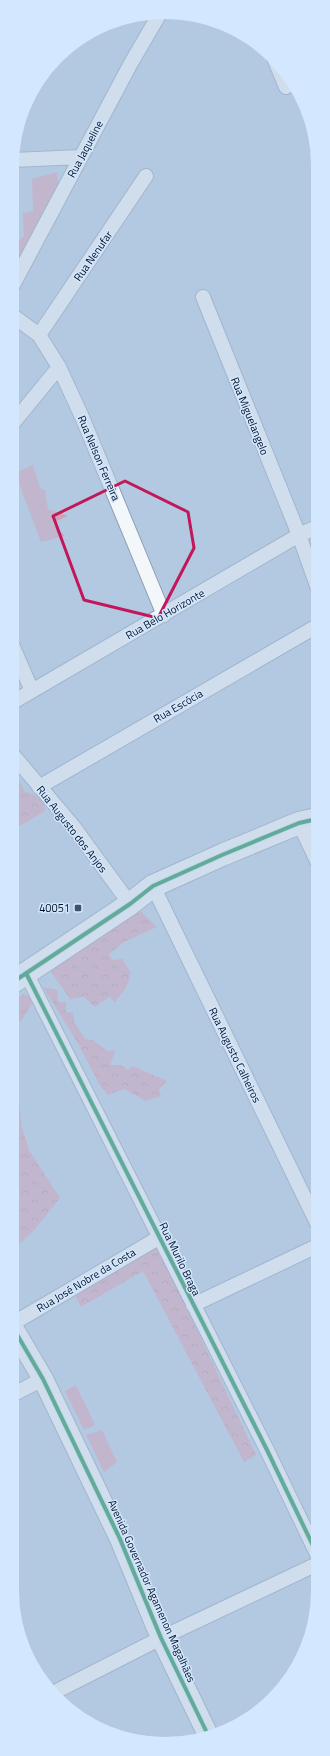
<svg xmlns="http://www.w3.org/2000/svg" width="330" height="1756" font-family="'Titillium Web',sans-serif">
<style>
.grass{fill:#d2a1b4}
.forest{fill:url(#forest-crowns)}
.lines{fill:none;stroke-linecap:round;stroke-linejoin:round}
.minor-casing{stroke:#8c9fb3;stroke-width:16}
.secondary-casing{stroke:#8c9fb3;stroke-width:22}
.primary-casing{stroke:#8c9fb3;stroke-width:24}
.minor{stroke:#f4f7fa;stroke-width:14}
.secondary{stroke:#f4f7fa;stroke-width:20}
.primary{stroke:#f4f7fa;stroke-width:22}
.cycleway-casing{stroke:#d3e7fe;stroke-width:6}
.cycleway{stroke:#00873e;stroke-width:4}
.marked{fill:none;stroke:#c2185b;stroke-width:3;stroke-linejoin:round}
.poi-dot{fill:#405267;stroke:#d3e7fe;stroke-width:1.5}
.labels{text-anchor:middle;stroke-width:3;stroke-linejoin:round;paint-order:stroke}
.street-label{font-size:11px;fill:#021226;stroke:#d3e7fe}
.poi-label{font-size:11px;fill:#021226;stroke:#d3e7fe;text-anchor:end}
</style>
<defs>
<pattern id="forest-crowns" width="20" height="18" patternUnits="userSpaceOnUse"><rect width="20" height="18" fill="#d2a1b4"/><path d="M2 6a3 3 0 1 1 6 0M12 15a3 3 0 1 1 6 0" fill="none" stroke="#b38a9b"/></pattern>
</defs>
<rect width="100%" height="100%" fill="#b3c9e1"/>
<!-- grass -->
<path class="grass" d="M57,172L60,197L13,282V244L15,245L24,236L23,213L33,211L32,179Z
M33,465L40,488L45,490L48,509L68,516L52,523L65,536L41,542L15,473Z
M76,1385L95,1425L84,1430L65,1391Z
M102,1430L117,1462L104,1472L86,1435Z"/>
<!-- forest -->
<path class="forest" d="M13,757L19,764L14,770L25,792L33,794L44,802L45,811L13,830Z
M140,911L157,927L124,942L109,954L112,960L122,959L131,973L126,988L115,1002L109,997L95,1007L84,997L70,999L47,966Z
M43,987L57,990L58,1002H66V1013L73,1012L74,1022L85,1039L93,1040L107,1051L115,1050L110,1065H121L128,1070L133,1066L167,1081L159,1089L161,1096L146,1101L124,1089L108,1095L99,1084L80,1047Z
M23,994L30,997L32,1004L21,1021L13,1025V997L15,1000Z
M17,1087L22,1127L29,1150L60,1198L35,1229L12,1251V1090Z
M156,1243L256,1455L244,1462L143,1271L81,1307L74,1293Z"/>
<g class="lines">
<!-- minor casing -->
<g class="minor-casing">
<path id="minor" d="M274,58L286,87
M13,160L81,157
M13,285L131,63L159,15
M203,297L299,535L317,586
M13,316L39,335L59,367L82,417L164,615
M39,335L146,176
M13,423L59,367
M13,647L32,691
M13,702L299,535L317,527
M13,755L73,826L130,904
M39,787L317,626
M299,823L317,861
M153,886L317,1223
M26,973L267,1450L317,1554
M193,1305L317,1246
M12,1324L160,1237
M12,1395L43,1379
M53,1693L161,1638L317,1564"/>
</g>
<!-- secondary casing -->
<g class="secondary-casing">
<path id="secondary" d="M12,1326L43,1379L120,1539L161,1638L209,1737"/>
</g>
<!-- primary casing -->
<g class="primary-casing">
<path id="primary" d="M13,982L130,904L153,886L222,855L299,823L317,819"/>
</g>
<!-- minor -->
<use href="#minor" class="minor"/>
<!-- secondary -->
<use href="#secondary" class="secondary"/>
<!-- primary -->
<use href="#primary" class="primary"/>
<!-- cycleway casing -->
<g class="cycleway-casing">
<path id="cycleway" d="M26,973L267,1450L317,1554
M13,982L130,904L153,886L222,855L299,823L317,819
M12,1326L43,1379L120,1539L161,1638L209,1737"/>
</g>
<!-- cycleway -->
<use href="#cycleway" class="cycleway"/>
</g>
<!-- marked area -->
<path d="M0 0H330V1756H0ZM125,481L188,512L194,548L158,618L84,600L53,516Z" fill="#b3c9e1" fill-opacity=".55" fill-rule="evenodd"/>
<path class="marked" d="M125,481L188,512L194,548L158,618L84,600L53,516Z"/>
<!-- markers -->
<rect class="poi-dot" x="74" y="904" width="8" height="8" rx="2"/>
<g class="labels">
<!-- street labels -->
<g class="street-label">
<text transform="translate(85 149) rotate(-62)" y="4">Rua Jaqueline</text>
<text transform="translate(93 256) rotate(-55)" y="4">Rua Nenufar</text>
<text transform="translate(250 416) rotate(68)" y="4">Rua Miguelangelo</text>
<text transform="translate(99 458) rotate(67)" y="4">Rua Nelson Ferreira</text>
<text transform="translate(165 614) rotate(-30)" y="4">Rua Belo Horizonte</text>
<text transform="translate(178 706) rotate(-30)" y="4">Rua Escócia</text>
<text transform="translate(72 829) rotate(52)" y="4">Rua Augusto dos Anjos</text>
<text transform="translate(235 1055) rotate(64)" y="4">Rua Augusto Calheiros</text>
<text transform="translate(180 1259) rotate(64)" y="4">Rua Murilo Braga</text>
<text transform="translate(86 1280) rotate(-31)" y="4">Rua José Nobre da Costa</text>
<text transform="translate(152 1591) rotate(66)" y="4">Avenida Governador Agamenon Magalhães</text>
</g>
<!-- poi labels -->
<g class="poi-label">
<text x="70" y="912">40051</text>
</g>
</g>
<!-- crop -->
<path d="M0 0H330V1756H0ZM165 19H165A146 146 0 0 1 311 165V1591A146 146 0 0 1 165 1737H165A146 146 0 0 1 19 1591V165A146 146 0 0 1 165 19Z" fill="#d3e7fe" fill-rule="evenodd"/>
</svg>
